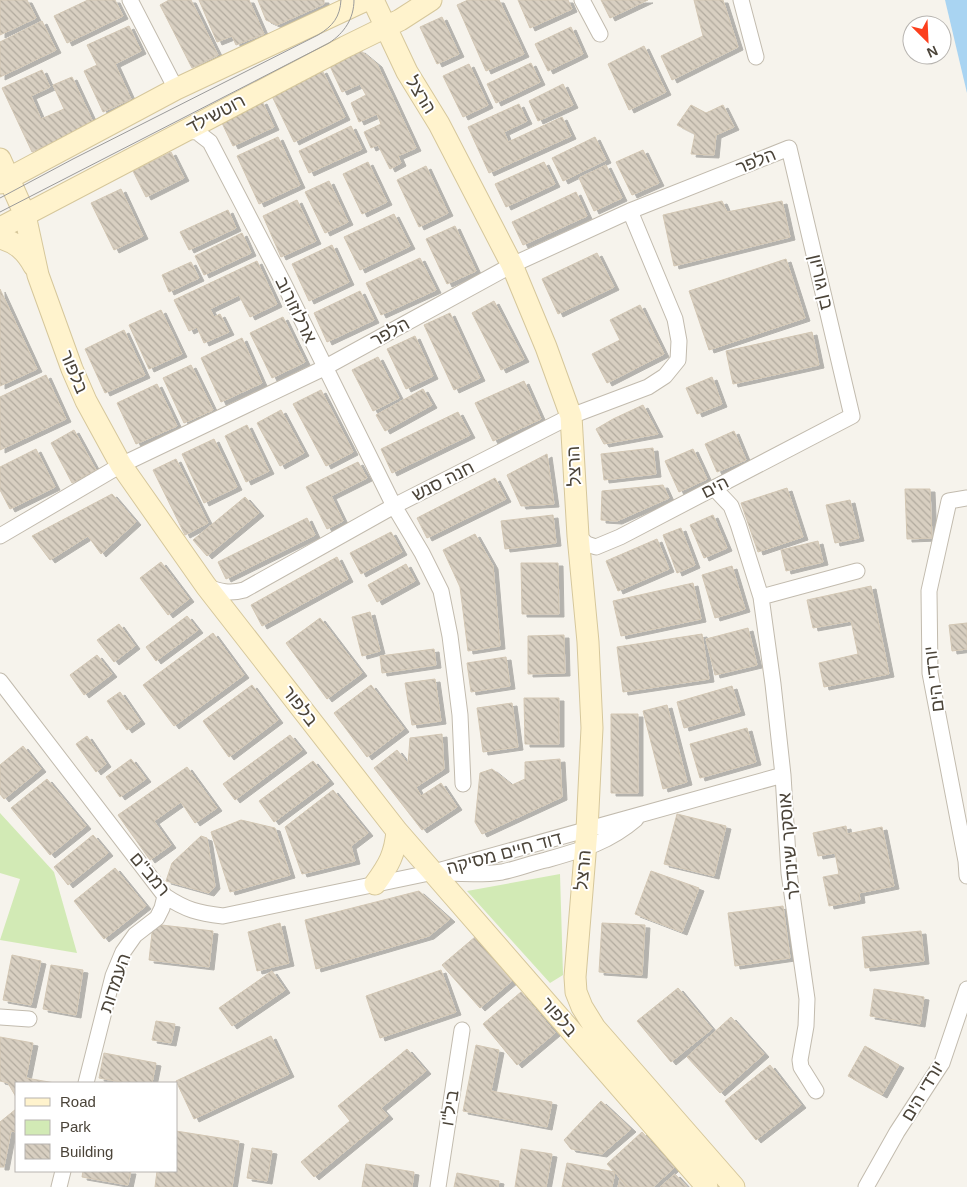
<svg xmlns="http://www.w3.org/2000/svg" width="967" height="1187" font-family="Arial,'Noto Sans Hebrew',sans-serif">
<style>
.park{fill:#d2eab5}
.water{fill:#a9d4f2}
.building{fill:url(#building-back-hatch);stroke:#d3c7b4;filter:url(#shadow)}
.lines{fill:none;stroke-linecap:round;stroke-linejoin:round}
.street-casing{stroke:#c2bbae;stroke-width:17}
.secondary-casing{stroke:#d6c79b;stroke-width:23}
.street{stroke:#fff;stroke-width:15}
.secondary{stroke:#fff3cd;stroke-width:21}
.tram{stroke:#9a9a9a;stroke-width:1}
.labels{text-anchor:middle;stroke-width:4;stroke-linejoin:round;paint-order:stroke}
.street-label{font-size:18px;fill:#4b4439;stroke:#fff}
</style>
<defs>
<pattern id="building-back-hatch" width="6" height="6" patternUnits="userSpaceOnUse" patternTransform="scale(1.25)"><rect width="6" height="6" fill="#d8cfc1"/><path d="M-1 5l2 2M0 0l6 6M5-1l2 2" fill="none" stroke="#b1aa9e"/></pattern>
<filter id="shadow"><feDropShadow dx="5" dy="3" stdDeviation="0" flood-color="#0004"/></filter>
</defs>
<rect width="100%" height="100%" fill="#f6f3ec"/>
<!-- park -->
<path class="park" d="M0,813L54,872L77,953L0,940L20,879L0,873Z
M560,874L563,975L550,983L467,891Z"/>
<!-- water -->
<path class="water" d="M945,0H967V93Z"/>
<!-- building -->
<path class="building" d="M0,0H27L36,18L0,35Z
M88,0H115L123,16L67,43L54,16Z
M169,0H191L218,55L192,68L160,5Z
M199,0H249L264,34L236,45L232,36L217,42Z
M258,0H324V4L277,25L266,20Z
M468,0H499L524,54L486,71L457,5Z
M518,0H568L572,9L530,28Z
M601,0H648L610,18Z
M694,0H723L738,47L672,80L661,56L703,36Z
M442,17L459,54L437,64L420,27Z
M42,21L56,50L0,77V42Z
M129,26L141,51L115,64L131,99L103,112L84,71L97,65L87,45Z
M571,27L583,54L548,71L535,44Z
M644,46L666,92L629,110L608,64Z
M360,50L377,64L416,148L398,156L401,163L390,169L378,145L371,148L364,132L381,124L377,114L359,122L351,103L366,95L360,84L342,92L329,64Z
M531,63L540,82L496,103L487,84Z
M469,64L488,105L463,117L443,76Z
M42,70L50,87L31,96L41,119L64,109L53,85L72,77L94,124L32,152L2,88Z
M322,70L345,117L294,142L271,94Z
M563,84L573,105L538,121L529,101Z
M262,101L274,127L233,146L221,121Z
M519,104L527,121L504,132L508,142L562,117L571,136L489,173L468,127Z
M691,105L706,113L723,105L734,127L716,135L714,155L691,154L695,134L677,125Z
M351,126L362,149L309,173L299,151Z
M278,137L300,185L259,204L237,156Z
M595,137L606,160L563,181L552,158Z
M643,150L659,183L632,195L616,162Z
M171,152L184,178L146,197L133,171Z
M368,162L387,202L362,214L343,174Z
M544,162L555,184L506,207L495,184Z
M606,165L622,198L594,211L579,178Z
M426,166L448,213L419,227L397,180Z
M329,181L348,222L325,233L305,192Z
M121,189L143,236L114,250L91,203Z
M576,192L587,216L523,245L512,222Z
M297,200L316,241L281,257L263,216Z
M722,201L727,212L782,201L790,237L674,266L663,215Z
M228,210L236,228L189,250L180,232Z
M394,214L410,246L360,270L344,237Z
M455,226L476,271L447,284L426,239Z
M242,233L251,253L204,275L195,256Z
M332,245L349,282L309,301L292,264Z
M597,253L614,287L558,314L542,279Z
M420,258L436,290L381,315L366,283Z
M786,259L805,318L709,350L689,291Z
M257,261L277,304L250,317L239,295L210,309L214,317L220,314L229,332L204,343L197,327L189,331L174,300Z
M191,262L199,278L169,292L162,275Z
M0,289L37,369L0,386Z
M360,291L374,320L327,342L314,313Z
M494,301L524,359L501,370L472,313Z
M640,305L664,354L607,383L592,354L620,340L610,320Z
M161,310L182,354L149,369L129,325Z
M450,313L480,378L454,390L424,325Z
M283,317L305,362L272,378L250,333Z
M124,330L145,375L105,393L85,349Z
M812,332L819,365L733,384L726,351Z
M415,336L433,376L406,389L387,349Z
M242,338L262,383L221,402L201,358Z
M378,357L399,398L373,411L352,370Z
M191,365L213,410L184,423L163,378Z
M46,375L66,419L0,450V397Z
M712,377L722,404L697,414L686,388Z
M524,381L541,419L493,441L475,403Z
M157,384L177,426L136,444L117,403Z
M423,389L432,405L385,431L376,415Z
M321,390L353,452L326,466L293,404Z
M643,405L658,434L604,444L596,429L613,419Z
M281,410L304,453L280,466L257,423Z
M458,412L470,435L392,473L381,449Z
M247,425L269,471L246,482L225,436Z
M74,430L96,470L72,483L51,443Z
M734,431L746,460L717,472L705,444Z
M214,439L237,487L204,503L182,454Z
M653,448L656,474L604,480L601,454Z
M36,449L55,487L10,509L0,490V467Z
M693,449L707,479L679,492L665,461Z
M547,454L554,504L521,506L507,475Z
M176,459L208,523L185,535L153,470Z
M358,462L367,478L331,496L343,521L327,529L306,487Z
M495,478L506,499L427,538L417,518Z
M663,485L669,498L617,521L601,520L602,491Z
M787,488L803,537L758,552L741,503Z
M905,489H930L932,538L907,539Z
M112,494L136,522L101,554L88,536L50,560L32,536Z
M245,497L259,513L207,556L193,540Z
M850,500L859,538L835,543L826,505Z
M553,515L556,543L505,549L501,521Z
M713,515L727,548L704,558L690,525Z
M307,518L315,535L226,579L218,562Z
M681,528L695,565L677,573L663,535Z
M391,532L402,552L361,574L350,553Z
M475,534L493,566L500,646L468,651L460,587L443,550Z
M657,539L669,569L618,591L606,561Z
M818,541L823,562L786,571L781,550Z
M337,557L348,579L262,626L251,605Z
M161,562L189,599L168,615L140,578Z
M521,563H558L559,614H522Z
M406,564L415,581L377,602L368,585Z
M732,566L745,609L715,618L702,575Z
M693,583L701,619L621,636L613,601Z
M871,586L889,674L824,687L819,663L858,654L851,621L813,628L807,600Z
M370,612L380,651L362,656L352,617Z
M187,616L198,630L156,661L146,647Z
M320,618L362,673L327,699L286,643Z
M967,623V649L952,651L949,625Z
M119,624L135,646L114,662L97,640Z
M748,628L757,665L715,675L706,639Z
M213,633L244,675L174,726L143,685Z
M702,634L709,679L623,692L617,647Z
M564,635L565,673L528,674V636Z
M434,649L436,665L382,673L380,656Z
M97,655L112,674L84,695L70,675Z
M506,657L510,686L471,692L467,663Z
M435,679L441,721L412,725L405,683Z
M252,685L278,720L229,757L203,721Z
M371,685L404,729L367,757L334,713Z
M732,686L740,712L684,728L677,702Z
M120,692L140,721L127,730L107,701Z
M524,698H559V744H525Z
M512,703L518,747L483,752L477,708Z
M667,705L687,782L663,789L643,711Z
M611,714H638V793H611Z
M747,728L756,762L700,778L690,744Z
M442,734L444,769L416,787L421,796L441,783L457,807L422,830L374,768L397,750L408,764L410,738Z
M290,735L302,750L235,800L223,784Z
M87,736L106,764L96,772L76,744Z
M23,746L41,769L4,799L0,794V765Z
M131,759L146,779L120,797L106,777Z
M560,759L562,797L482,834L475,822L480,773L492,769L512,785L525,779V762Z
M313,761L329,781L274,822L259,801Z
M187,767L217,808L195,823L181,802L154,821L171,845L150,860L118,815Z
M47,779L86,826L50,855L11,808Z
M333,790L368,833L351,846L355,861L302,874L285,827Z
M677,814L726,826L714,876L664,864Z
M241,820L275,828L290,875L230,892L211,832Z
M846,826L847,834L882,827L894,886L859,893L860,900L829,906L823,877L839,874L835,853L818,856L813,833Z
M93,835L108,853L68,885L54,867Z
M201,836L207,838L215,886L209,893L166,881L172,863Z
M115,868L146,906L104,939L74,901Z
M651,871L699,888L682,932L635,914Z
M419,891L450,919L429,936L316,969L305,920Z
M783,906L790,958L735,966L728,913Z
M280,923L289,963L257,971L248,932Z
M602,923L645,925L642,975L599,972Z
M153,924L213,931L209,967L149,960Z
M921,931L924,961L865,968L862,937Z
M475,937L513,980L480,1008L442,965Z
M12,955L41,961L31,1005L3,1000Z
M51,965L83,970L76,1015L43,1009Z
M441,970L456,1012L380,1038L366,996Z
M272,971L285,990L232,1026L219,1008Z
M678,988L712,1029L671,1062L637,1021Z
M874,989L924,997L920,1024L870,1016Z
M521,992L555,1033L517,1065L483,1024Z
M731,1017L764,1054L720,1093L687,1057Z
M156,1021L175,1024L171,1043L152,1040Z
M271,1036L289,1074L194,1119L176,1081Z
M0,1037L33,1043L26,1078L55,1083H16V1097L8,1083L0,1081Z
M476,1045L499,1050L491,1091L552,1102L547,1127L463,1111Z
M865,1046L899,1065L882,1095L848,1076Z
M407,1049L426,1071L381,1108L388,1116L314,1177L301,1162L350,1121L338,1106Z
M104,1053L156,1063L152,1083H126L99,1078Z
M770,1065L801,1105L756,1140L725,1101Z
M601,1101L631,1129L602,1154L571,1149L564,1140Z
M16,1109V1132L11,1131L4,1167H0V1122Z
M176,1131L239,1141L232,1187H155L157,1171H176Z
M642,1132L674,1168L653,1187H628L607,1164Z
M252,1148L272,1151L267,1181L247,1178Z
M521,1149L552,1154L546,1187H515Z
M567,1163L615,1172L612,1187H562Z
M366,1164L414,1172L412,1187H362Z
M83,1171H131L128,1185L82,1177Z
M457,1173L499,1181L498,1187H454Z
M675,1174L687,1187H660Z
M620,1178L627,1187H618Z"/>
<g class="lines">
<!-- street casing -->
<g class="street-casing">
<path id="street" d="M130,0L176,89
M582,0L600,34
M741,0L756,57
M184,131L197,132L210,142L283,282L394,506L422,553L441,591L450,636L460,715L463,784
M714,488L731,506L738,524L761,597
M967,498L949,501L929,591L930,673L966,861L967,876
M0,536L121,465L324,368L512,265L630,211L789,148L852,416L620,537L596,547L587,544L578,536
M206,586C220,592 230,594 244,590L394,506L571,416L648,387L665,376L678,360L679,341L675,319L630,211
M0,681L165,896C186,910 198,913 223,916L434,872L783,775
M448,873C466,874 484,875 502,872C517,869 532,863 546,860C581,850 608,843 636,819
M0,1017L29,1019
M86,1083L113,976L123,952L135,935L157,918L162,908L165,896
M816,1091L801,1067L800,1060L806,1026L807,999L789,873L783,775L773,684L761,597L857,571
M59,1187L63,1171
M438,1187L462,1030
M866,1187L897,1132L942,1063L967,989"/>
</g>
<!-- secondary casing -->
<g class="secondary-casing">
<path id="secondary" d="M373,0L407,72L439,124L512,265L546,347L571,416L578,536L588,642L592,728L587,830L575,977L576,992L582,1007L595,1028L734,1187
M0,159L25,215L38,275L72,369L86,401L121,465L206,586L397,831L707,1187
M0,183L176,89L366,0
M0,228L345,47L400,20L431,0
M0,238C16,242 26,251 34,266
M375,884C389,865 395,854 397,831"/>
</g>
<!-- street -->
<use href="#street" class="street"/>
<!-- secondary -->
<use href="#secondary" class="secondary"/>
<!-- tram -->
<path class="tram" d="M0,198L73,159L318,35C333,26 340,17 341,0
M0,212L329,43C344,33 354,19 354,0"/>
</g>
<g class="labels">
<!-- street labels -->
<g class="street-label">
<text transform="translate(421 95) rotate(58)" y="6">הרצל</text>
<text transform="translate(216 114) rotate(-28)" y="6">רוטשילד</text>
<text transform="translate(756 161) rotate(-22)" y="6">הלפר</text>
<text transform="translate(821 282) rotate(77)" y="6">בן גוריון</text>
<text transform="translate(296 310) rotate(64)" y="6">ארלוזורוב</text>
<text transform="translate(390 332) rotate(-29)" y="6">הלפר</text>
<text transform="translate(74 372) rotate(67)" y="6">בלפור</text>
<text transform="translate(574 466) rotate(-93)" y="6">הרצל</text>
<text transform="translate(443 481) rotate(-27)" y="6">חנה סנש</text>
<text transform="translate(715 487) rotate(-27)" y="6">הים</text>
<text transform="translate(934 679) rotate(-97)" y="6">יורדי הים</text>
<text transform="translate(300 706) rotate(52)" y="6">בלפור</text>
<text transform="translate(789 846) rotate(-95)" y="6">אוסקר שינדלר</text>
<text transform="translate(504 853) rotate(-15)" y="6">דוד חיים מסיקה</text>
<text transform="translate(583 870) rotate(-85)" y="6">הרצל</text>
<text transform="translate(150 874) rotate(50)" y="6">רמב"ם</text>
<text transform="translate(115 983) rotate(-71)" y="6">העמדות</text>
<text transform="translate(559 1017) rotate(49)" y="6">בלפור</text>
<text transform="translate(923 1091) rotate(-59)" y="6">יורדי הים</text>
<text transform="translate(450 1108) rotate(-81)" y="6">ביל"ו</text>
</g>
</g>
<!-- legend -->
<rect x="15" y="1082" width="162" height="90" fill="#ffffff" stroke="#b7b4b0"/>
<rect x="25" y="1098" width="25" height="8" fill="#fff3cd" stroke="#b7b4b0"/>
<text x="60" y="1107" font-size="15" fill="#4b4439">Road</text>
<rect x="25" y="1120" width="25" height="15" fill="#d2eab5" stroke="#b7b4b0"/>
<text x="60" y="1132" font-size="15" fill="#4b4439">Park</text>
<rect x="25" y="1144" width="25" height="15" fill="url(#building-back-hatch)" stroke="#b7b4b0"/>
<text x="60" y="1157" font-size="15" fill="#4b4439">Building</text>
<!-- north arrow -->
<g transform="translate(927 40) rotate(156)"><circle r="24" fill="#ffffff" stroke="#b7b4b0"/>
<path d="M0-4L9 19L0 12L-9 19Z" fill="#fc3f1d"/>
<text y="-8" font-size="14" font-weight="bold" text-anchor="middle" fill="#4b4439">N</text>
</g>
</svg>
